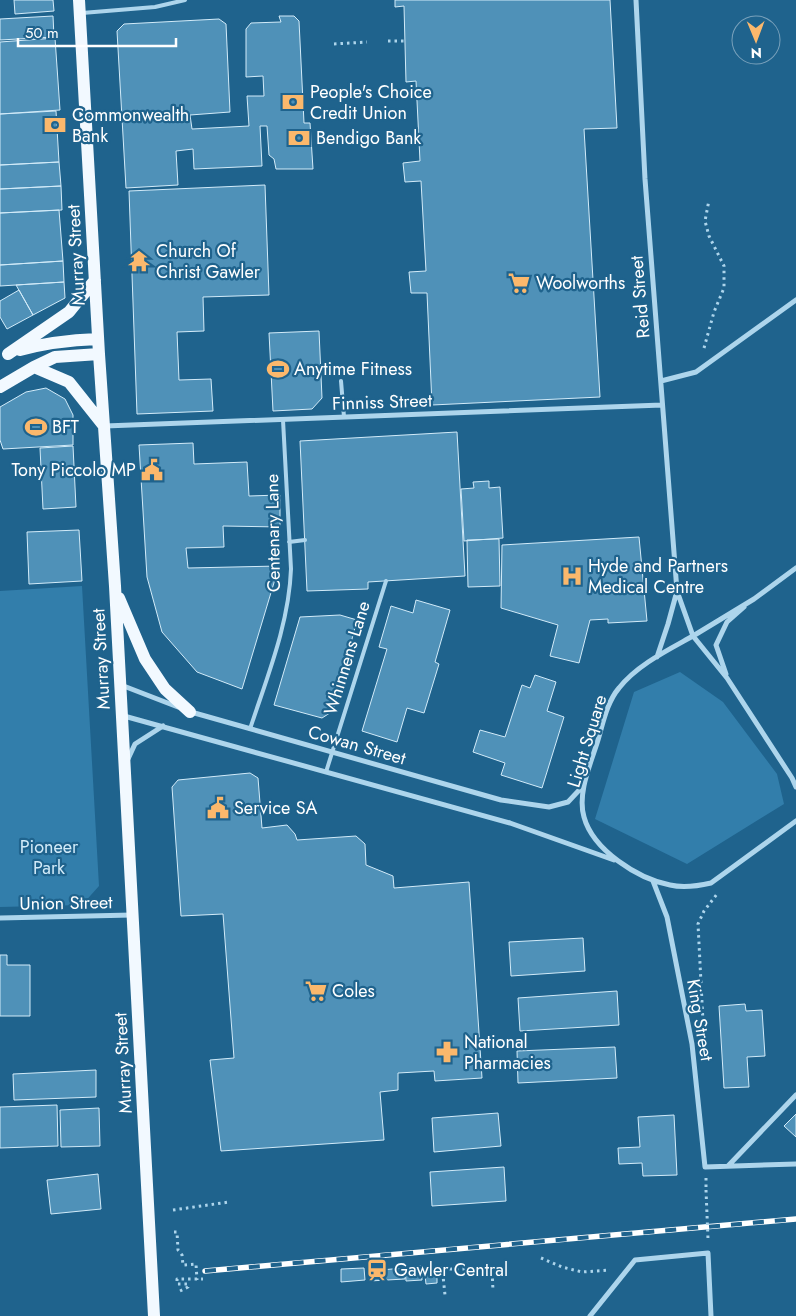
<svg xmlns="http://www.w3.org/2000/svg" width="796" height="1316" font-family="Jost,sans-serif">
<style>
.green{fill:#327eab}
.building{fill:#4f91b8;stroke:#d2ebf9}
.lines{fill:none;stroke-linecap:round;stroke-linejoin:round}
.path{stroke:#add5ec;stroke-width:3;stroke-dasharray:2.5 4;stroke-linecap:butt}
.service{stroke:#add5ec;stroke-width:4}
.minor{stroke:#add5ec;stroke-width:5}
.primary{stroke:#f2f9ff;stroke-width:12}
.rail-casing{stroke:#fff;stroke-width:5.5}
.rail{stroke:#1f638d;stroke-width:4;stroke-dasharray:11;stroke-linecap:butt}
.path-bridge{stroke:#add5ec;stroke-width:3;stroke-dasharray:2.5 4;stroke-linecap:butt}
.labels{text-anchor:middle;stroke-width:4.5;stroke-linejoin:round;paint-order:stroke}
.poi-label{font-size:18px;fill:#fff;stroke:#1f638d;text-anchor:start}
.street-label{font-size:18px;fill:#fff;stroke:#1f638d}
.park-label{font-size:18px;fill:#d2ebf9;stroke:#1f638d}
</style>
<rect width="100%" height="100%" fill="#1f638d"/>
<!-- green -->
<path class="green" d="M82,586L99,886L82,905L0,907V591Z
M680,672L723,702L777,774L784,804L687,864L595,819L634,692Z"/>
<!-- building -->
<path class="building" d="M14,0H53L54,11L15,14Z
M395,0H610L617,128L584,129L600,397L432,405L427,293H411L409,272L426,271L421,181L405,182L403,163L420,161L416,81L406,82L404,6L395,7Z
M53,16L54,37L0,40V19Z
M279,16H294L299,21L304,123H310L313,169H276L274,159L269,155L267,126H260L262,166L194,169L193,149L176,151L178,185L126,188L117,31L124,24L219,19L226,24L230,112L190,115L192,129L249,126L247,96H264L263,76L246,77V29L251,23L281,22Z
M55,38L60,110L0,114V42Z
M56,111L59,162L0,165V114Z
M59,162L61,186L0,189V165Z
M265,185L269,295L203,297L204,331L177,332L179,380L211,379L213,411L137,414L129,191Z
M61,186L62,210L0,213V189Z
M59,210L63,261L0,265V213Z
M63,261L64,282L0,286V265Z
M64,282L65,298L33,315L16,285Z
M19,290L33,315L7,329L0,317V301Z
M319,331L322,398L312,409L273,411L269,333Z
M46,388L65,399L73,415V445L3,449L0,440V407L26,392Z
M457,432L465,576L368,582V589L307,591L300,441Z
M193,443L194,464L247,462L249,496L280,495V527L223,526L224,547L186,548L188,568L279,566L242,689L197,672L162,632L147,577L139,445Z
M73,446L76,507L43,509L40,448Z
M489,481V488L500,487L503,538L464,541L461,489L474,488L473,482Z
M79,530L82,581L29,584L27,532Z
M639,537L647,621L608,623V619L590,620L579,663L550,656L558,625L501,608L502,545Z
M499,539L500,586L468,587L467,540Z
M416,600L450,610L435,662L439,664L424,713L407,708L397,742L362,731L387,649L379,647L391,606L413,613Z
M340,615L357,620L333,711L322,718L274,705L300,617Z
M535,675L556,682L547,711L564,717L542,788L501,775L505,763L473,752L480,730L505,737L522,685L530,688Z
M250,773L258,778L262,828L287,825L295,834L297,840L356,836L365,844L366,865L393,876L394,888L469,882L482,1078L435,1081L434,1071L398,1073V1090L380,1092L384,1140L221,1151L210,1060L234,1058L223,914L181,916L172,787L178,780Z
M583,938L585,971L511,976L509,942Z
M0,955H7V965H30V1016H0Z
M617,991L619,1025L520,1031L518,998Z
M745,1004L746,1011L762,1010L765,1056L747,1057L749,1087L724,1088L719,1006Z
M615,1047L617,1078L518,1083L517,1051Z
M96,1070V1097L14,1100L13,1074Z
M57,1105L58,1146L0,1148V1107Z
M99,1108L100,1146L61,1147L60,1110Z
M498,1113L501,1146L434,1152L432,1118Z
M796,1114V1137L784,1126Z
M674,1115L677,1175L643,1176L642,1163L619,1164L618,1148L640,1147L638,1117Z
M504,1167L506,1201L432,1206L430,1172Z
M98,1174L101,1209L51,1214L47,1180Z
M421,1266L422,1280L406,1281L405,1267Z
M364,1268L365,1280L341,1282V1269Z
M404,1268L405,1279L369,1281V1271Z
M437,1274V1283L426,1284L425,1275Z"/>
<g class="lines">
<!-- path -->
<path class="path" d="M388,41H405
M334,44L367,42
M704,348L714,312L724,288V266L709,236L705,221L709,200
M703,1022L698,924L704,911L717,894
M706,1178V1190
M173,1210L229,1202
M174,1232H177L178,1250L182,1255L183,1265L196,1264L197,1280
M541,1258L562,1267L582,1272L610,1270
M442,1266L445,1295
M443,1269H492L493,1291
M180,1291L188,1287V1284H177V1279H203"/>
<!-- service -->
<path class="service" d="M82,13L155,7L185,0
M341,381L344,417
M289,542L305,540
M250,729C267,677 289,624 291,569L283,420
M326,772L386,581"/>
<!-- minor -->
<path class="minor" d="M636,0L645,179L677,591L693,636L754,599L796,568
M661,381L696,372L796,300
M105,426L662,405
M657,657L668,624L677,591
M726,674L716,645L727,622L744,607
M121,685L178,707
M191,712L501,800L549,807L568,802L583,786
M124,716L510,823L614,860
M128,759L135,744L163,726
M796,787L792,778L727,678L693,636C668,650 637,665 619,688C607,702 603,723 598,740C591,763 577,793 584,817C593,850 638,879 670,885C683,888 698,886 711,883L796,821
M653,881L667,917L692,1044L705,1167L796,1164
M0,918L132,915
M728,1166L796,1095
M590,1316L635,1260L708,1253L711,1316"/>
<!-- primary -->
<path class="primary" d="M79,0L99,354L115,586L154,1316
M20,350C45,343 72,340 98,339
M8,354L69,312L95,280
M34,367L69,382L104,426
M0,387L34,367L55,357L99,354
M119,598L145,659L165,689L190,712"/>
<!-- rail casing -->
<g class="rail-casing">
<path id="rail" d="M205,1271L796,1219"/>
</g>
<!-- rail -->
<use href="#rail" class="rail"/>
<!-- path-bridge -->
<path class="path-bridge" d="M706,1190L708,1239"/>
</g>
<!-- icons -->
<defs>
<g id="bank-bare" transform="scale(1.725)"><path d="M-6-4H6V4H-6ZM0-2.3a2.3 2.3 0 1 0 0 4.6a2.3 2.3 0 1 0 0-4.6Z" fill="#fbb86c" stroke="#1f638d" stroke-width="2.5" paint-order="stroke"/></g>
<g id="temple-bare" transform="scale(1.725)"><path d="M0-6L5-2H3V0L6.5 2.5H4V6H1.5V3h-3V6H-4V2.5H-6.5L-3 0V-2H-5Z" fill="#fbb86c" stroke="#1f638d" stroke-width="2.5" paint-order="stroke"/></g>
<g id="supermarket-bare" transform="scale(1.725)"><path d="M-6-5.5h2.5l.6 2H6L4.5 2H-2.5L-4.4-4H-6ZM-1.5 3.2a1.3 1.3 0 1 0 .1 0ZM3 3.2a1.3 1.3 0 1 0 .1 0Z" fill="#fbb86c" stroke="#1f638d" stroke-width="2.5" paint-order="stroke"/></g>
<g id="stadium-bare" transform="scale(1.725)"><path d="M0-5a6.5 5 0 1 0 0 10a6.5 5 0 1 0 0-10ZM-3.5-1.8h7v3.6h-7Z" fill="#fbb86c" stroke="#1f638d" stroke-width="2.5" paint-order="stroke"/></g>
<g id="civic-bare" transform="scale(1.725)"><path d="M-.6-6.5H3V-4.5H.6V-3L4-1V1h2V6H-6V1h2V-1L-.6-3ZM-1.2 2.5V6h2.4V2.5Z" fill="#fbb86c" stroke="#1f638d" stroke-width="2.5" paint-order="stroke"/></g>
<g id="hospital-bare" transform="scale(1.725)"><path d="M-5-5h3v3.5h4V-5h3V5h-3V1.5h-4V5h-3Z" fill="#fbb86c" stroke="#1f638d" stroke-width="2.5" paint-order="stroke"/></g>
<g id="pharmacy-bare" transform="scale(1.725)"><path d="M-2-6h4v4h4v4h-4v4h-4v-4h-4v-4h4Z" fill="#fbb86c" stroke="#1f638d" stroke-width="2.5" paint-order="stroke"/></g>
<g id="station-bare" transform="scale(1.725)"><path d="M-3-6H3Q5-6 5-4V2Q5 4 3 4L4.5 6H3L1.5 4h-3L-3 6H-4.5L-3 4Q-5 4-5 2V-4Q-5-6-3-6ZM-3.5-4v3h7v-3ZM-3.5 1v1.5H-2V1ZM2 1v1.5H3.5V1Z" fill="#fbb86c" stroke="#1f638d" stroke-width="2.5" paint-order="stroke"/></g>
</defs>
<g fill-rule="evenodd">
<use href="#bank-bare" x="293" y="102"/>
<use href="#bank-bare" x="55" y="125"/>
<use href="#bank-bare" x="299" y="138"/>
<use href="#temple-bare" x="139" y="261"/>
<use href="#supermarket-bare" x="519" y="283"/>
<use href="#stadium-bare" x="278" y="369"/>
<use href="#stadium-bare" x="36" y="427"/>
<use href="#civic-bare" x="152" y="470"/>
<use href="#hospital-bare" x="572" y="576"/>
<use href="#civic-bare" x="218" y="808"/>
<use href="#supermarket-bare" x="316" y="991"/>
<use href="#pharmacy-bare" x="447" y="1052"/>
<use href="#station-bare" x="377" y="1270"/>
</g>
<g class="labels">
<!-- poi labels -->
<g class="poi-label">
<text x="310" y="98">People's Choice<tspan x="310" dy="21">Credit Union</tspan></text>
<text x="72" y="121">Commonwealth<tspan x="72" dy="21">Bank</tspan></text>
<text x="316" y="144">Bendigo Bank</text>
<text x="156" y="257">Church Of<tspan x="156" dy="21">Christ Gawler</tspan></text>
<text x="536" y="289">Woolworths</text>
<text x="294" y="375">Anytime Fitness</text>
<text x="52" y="433">BFT</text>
<text x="136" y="476" text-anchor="end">Tony Piccolo MP</text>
<text x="588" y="572">Hyde and Partners<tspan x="588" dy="21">Medical Centre</tspan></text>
<text x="234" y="814">Service SA</text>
<text x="332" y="997">Coles</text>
<text x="464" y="1048">National<tspan x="464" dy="21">Pharmacies</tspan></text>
<text x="394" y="1276">Gawler Central</text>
</g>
<!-- street labels -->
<g class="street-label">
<text transform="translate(76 255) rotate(-93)" y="6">Murray Street</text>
<text transform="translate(640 297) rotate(-95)" y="6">Reid Street</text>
<text transform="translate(382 402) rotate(-2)" y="6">Finniss Street</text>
<text transform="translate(273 533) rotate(-91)" y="6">Centenary Lane</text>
<text transform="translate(347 658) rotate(-73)" y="6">Whinnens Lane</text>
<text transform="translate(101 659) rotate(-93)" y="6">Murray Street</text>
<text transform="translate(587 741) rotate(-73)" y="6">Light Square</text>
<text transform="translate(357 745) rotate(16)" y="6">Cowan Street</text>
<text transform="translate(66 903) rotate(-1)" y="6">Union Street</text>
<text transform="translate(700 1020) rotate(80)" y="6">King Street</text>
<text transform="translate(123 1063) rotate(-93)" y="6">Murray Street</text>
</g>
<!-- park labels -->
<g class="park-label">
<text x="49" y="853">Pioneer<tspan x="49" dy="21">Park</tspan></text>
</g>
</g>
<!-- north arrow -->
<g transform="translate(756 40) rotate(179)"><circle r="24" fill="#1f638d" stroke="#79a1bb"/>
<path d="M0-4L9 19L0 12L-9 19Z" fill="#fbb86c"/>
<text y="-8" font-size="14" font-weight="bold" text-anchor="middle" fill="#ffffff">N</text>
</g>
<!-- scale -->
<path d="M18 38v8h158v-8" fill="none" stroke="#ffffff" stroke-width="2.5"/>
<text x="25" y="38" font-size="15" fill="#ffffff" stroke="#1f638d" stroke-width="4" paint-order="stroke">50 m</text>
</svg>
